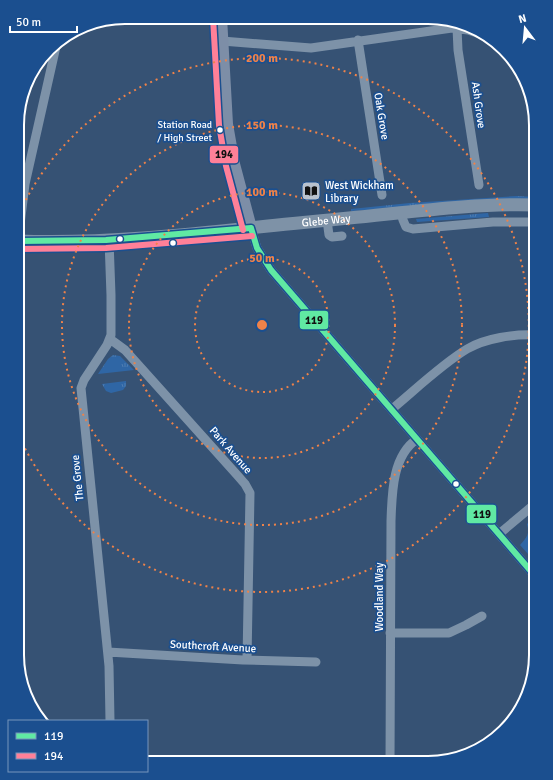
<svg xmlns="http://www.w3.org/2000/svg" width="553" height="780" font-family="Signika,sans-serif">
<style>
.grass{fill:url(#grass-tufts)}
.park{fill:#2f66a5}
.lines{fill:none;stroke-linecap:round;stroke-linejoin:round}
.minor{stroke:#7d92a8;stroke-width:9}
.major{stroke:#7d8ea7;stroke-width:12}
.highway{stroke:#7e92a7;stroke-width:13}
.bus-1-casing{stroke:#1b4f8f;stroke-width:9}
.bus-2-casing{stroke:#1b4f8f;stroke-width:9}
.bus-1{stroke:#60e9a3;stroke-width:6}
.bus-2{stroke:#ff8098;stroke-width:6}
.ring{fill:none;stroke:#ee8249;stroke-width:2;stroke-dasharray:2 4}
.bus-dot{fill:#fff;stroke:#1b4f8f;stroke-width:1.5}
.labels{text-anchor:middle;stroke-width:3.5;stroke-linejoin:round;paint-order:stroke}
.bus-label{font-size:10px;fill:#fff;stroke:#1b4f8f;text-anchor:end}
.street-label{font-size:11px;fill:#fff;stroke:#1b4f8f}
.poi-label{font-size:11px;fill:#fff;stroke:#1b4f8f;text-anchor:start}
.rim{fill:none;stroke:#fff;stroke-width:2}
.centre{fill:#ee8249;stroke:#1b4f8f;stroke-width:2}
.ring-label{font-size:12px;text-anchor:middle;font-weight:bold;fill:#ee8249;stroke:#1b4f8f;stroke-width:3.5;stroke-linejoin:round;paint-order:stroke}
.line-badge{stroke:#1b4f8f;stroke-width:1.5}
.pale-badge-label{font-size:11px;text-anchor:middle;font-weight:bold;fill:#111}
</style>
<defs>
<pattern id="grass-tufts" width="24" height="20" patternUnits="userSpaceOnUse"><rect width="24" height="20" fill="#2f66a5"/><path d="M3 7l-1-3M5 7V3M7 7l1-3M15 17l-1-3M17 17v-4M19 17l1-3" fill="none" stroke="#4e7db2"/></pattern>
</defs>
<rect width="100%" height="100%" fill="#365274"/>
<!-- grass -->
<path class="grass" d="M517,196L536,197V200L351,211V209L410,203Z
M488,213L489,217L417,222L416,219Z
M113,355L120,356L134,370L98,374L108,359Z
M126,381V386L123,390L111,393L106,391L102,384Z"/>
<!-- park -->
<path class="park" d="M536,515V563L520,545C527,537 530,534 527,524Z"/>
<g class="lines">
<!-- minor -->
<path class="minor" d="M457,28L458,50L479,185
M358,40L382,195
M222,41L311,48L452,28L468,30L477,33
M401,213L403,220L406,227L413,229L493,222H536
M327,220L329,235L332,237L342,236
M251,228L257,248L271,270L536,577
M109,240L111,295V335L107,345L84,380L81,388L109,666L110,721
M18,241L25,184L57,42
M110,339L125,350L238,476L245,484L250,493L247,660
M392,409C415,390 442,364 467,349C486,338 514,334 536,335
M499,534L536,503
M390,633H449L466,625L482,616
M108,652L243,660L316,662
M390,763L391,521C392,494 392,456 417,439"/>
<!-- major -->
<path class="major" d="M221,17L227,124L234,164L251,228"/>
<!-- highway -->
<path class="highway" id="s1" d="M18,241C101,244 185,235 268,226C295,223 322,221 349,218C411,212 474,203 536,205"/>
<!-- bus-1 casing -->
<g class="bus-1-casing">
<path id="bus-1" d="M251,228L257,248L271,270L536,577
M18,241L106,240L251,228"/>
</g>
<!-- bus-2 casing -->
<g class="bus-2-casing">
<path id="bus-2" d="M213,17L219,125L226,166L243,230
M18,249L106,248L252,236"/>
</g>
<!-- bus-1 -->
<use href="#bus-1" class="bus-1"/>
<!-- bus-2 -->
<use href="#bus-2" class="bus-2"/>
</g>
<!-- distance rings -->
<g class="ring">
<circle cx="262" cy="325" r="67"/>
<circle cx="262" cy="325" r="133"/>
<circle cx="262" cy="325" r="200"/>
<path d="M18 216A267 267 0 1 1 18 434"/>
</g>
<!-- icons -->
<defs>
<g id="library-square" transform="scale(1)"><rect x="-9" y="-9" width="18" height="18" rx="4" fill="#b9c2ce" stroke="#1b4f8f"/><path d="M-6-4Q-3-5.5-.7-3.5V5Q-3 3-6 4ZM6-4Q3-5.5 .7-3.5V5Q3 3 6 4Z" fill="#111"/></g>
</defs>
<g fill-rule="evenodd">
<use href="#library-square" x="311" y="191"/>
</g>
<!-- markers -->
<g class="bus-dot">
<circle cx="220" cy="130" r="3.5"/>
<circle cx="120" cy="239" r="3.5"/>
<circle cx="173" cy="243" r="3.5"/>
<circle cx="456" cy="484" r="3.5"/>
</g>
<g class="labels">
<!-- bus labels -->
<g class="bus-label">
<text x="212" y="128">Station Road<tspan x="212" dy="13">/ High Street</tspan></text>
</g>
<!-- street labels -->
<g class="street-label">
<text transform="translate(479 105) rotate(82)" y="4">Ash Grove</text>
<text transform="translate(382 116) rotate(81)" y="4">Oak Grove</text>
<text dy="4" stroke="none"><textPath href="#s1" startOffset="309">Glebe Way</textPath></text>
<text transform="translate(231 450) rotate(49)" y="4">Park Avenue</text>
<text transform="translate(77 478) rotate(-96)" y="4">The Grove</text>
<text transform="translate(379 597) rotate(-90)" y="4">Woodland Way</text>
<text transform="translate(213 646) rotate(3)" y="4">Southcroft Avenue</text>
</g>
<!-- poi labels -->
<g class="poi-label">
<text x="325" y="189">West Wickham<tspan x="325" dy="13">Library</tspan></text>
</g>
</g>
<!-- crop -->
<path d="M0 0H553V780H0ZM125 24H428A101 101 0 0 1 529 125V655A101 101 0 0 1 428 756H125A101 101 0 0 1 24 655V125A101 101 0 0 1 125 24Z" fill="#1b4f8f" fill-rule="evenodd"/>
<path class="rim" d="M125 24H428A101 101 0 0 1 529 125V655A101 101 0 0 1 428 756H125A101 101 0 0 1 24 655V125A101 101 0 0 1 125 24Z"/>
<circle cx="262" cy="325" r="6" class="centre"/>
<g class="ring-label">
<text x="262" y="62">200 m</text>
<text x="262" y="129">150 m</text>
<text x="262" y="196">100 m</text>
<text x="262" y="262">50 m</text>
</g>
<g class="line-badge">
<rect x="209" y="145" width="30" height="19" rx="4" fill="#ff8098"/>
<rect x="299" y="310" width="30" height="20" rx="4" fill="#60e9a3"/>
<rect x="466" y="504" width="31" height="20" rx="4" fill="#60e9a3"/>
</g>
<g class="pale-badge-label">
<text x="224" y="158">194</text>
<text x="314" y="324">119</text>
<text x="482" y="518">119</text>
</g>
<!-- legend -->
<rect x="8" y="720" width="140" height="52" fill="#1b4f8f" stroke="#7695bc"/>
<rect x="16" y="733" width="20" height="6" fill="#60e9a3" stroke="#7695bc"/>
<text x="44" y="740" font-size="12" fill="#ffffff">119</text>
<rect x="16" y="753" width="20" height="6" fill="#ff8098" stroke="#7695bc"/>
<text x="44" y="760" font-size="12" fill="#ffffff">194</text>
<!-- north arrow -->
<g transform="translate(525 28) rotate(344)" stroke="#1b4f8f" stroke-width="3" paint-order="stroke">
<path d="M0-3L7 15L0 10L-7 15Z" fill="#ffffff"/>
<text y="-6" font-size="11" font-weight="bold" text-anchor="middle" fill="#ffffff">N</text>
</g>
<!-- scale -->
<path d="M10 26v6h67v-6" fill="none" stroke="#ffffff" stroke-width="2"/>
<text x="16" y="26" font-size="12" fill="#ffffff" stroke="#1b4f8f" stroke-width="3" paint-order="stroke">50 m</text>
</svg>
